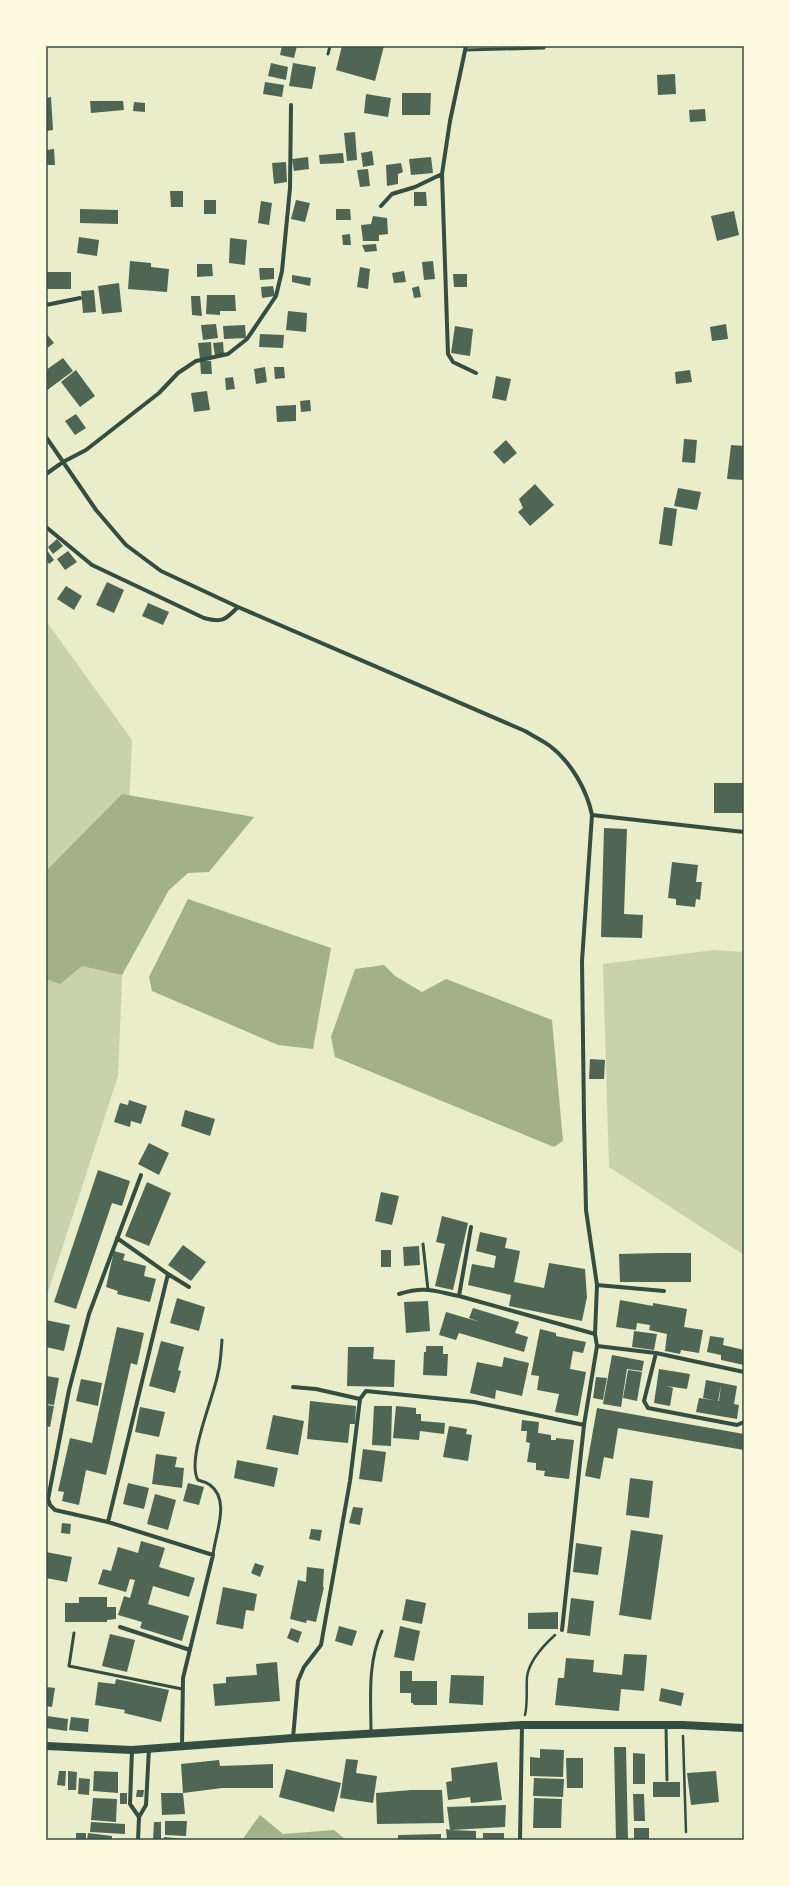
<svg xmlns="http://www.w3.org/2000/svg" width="790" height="1886" font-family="Manrope,sans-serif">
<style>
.green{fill:#cad2ad}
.water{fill:#a3b18a}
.building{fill:#4f6655}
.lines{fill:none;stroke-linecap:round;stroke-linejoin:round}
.path{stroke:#344e41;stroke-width:2.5}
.service{stroke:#344e41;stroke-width:3}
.minor{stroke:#344e41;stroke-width:4}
.secondary{stroke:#344e41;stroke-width:8}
.neatline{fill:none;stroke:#344e41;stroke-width:1.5}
</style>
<rect width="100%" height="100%" fill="#e9edc9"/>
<!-- green -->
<path class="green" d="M46,621L132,740L118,1076L46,1298Z
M714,950L744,952V1255L609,1167L603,964Z"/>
<!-- water -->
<path class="water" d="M122,794L254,817L209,872L188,873L169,890L122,975L82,966L60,984L46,979V871Z
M188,899L331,948L313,1049L278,1045L152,991L149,977Z
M384,965L395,976L422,992L446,979L552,1020L563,1141L554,1147L335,1057L331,1037L355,969Z
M260,1815L283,1834L334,1830L346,1840H242Z"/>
<!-- building -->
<path class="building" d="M282,46H297L294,58L280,55Z
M342,46H384L375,81L336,70Z
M271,63L288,67L286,80L268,76Z
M293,63L316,67L312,89L289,86Z
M675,74L676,94L658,95L657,75Z
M265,82L284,85L282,97L263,94Z
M402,93H431L430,115H402Z
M366,94L391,98L388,117L364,113Z
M51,97L53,130L46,131V98Z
M90,101H123L124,110L91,113Z
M134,102L145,103V112L133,111Z
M705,109L706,121L690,122L689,110Z
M355,132L357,160L347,161L344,133Z
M54,149L55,165H46V150Z
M372,151L374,165L363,167L361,153Z
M343,153L344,163L320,164L319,155Z
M308,157L309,169L294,171L292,159Z
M431,157L433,173L411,175L409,159Z
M286,162L287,182L274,184L272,163Z
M401,163L403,172L398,174V184L387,186L386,165Z
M368,169L370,186L360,187L357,170Z
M170,191H183V207H171Z
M414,192H426L427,206H414Z
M204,200H216V214H204Z
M296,200L310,203L305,222L291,219Z
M261,201L272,203L269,225L258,223Z
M80,209L118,210V224L80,223Z
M336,209H350L351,220H336Z
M734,211L739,235L717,241L711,216Z
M373,216L387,218L388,234L379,235V241H363L361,225L371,224Z
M350,234L351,245H343L342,235Z
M79,237L99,240L97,256L77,253Z
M230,238L247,240L245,265L229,263Z
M376,244L377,251L365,252L362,245Z
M130,261L151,263V267L169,269L167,292L128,289Z
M433,261L435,279L424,280L422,262Z
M197,264H212L213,276L197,277Z
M360,267L370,269L368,289L357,287Z
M259,268H274V279L260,280Z
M404,271L406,282L394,283L392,273Z
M46,272H71V289H46Z
M453,274H467V287H454Z
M292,275L311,278L310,286L292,282Z
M119,283L122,312L102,314L98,286Z
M273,286L275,296L262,298L261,287Z
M419,286L421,297L414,298L412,288Z
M94,290L96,312L83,313L81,291Z
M207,295H235L236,311H220V315L206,314Z
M191,296H200L202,316L192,315Z
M288,311L307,313L306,332L286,330Z
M216,324L218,338L203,340L201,325Z
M726,324L728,339L712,341L710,327Z
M245,325L246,338L224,339L223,326Z
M455,326L473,329L470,356L451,353Z
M46,333L54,343L46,349Z
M260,334L284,335L283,348L259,347Z
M211,342L212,358L200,359L198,343Z
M223,342L224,355L215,356L213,343Z
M63,358L73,371L46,391V370Z
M200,361H211L212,374H201Z
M265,367L267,382L256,384L254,369Z
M274,367H284L285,378L275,379Z
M76,370L95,396L80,407L61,382Z
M690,370L692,382L676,384L675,372Z
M496,376L511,379L506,401L492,398Z
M233,377L235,389L226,390L225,378Z
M207,391L210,410L194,412L191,393Z
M310,400L311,411L301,412L300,401Z
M296,405V421L277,422L276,406Z
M76,414L86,428L75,435L65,421Z
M684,439L697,440L695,463L682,462Z
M506,440L517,453L504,464L493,452Z
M731,445L744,446L743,480L727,479Z
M535,484L554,505L530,526L518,512L523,508L519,499Z
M678,488L701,492L697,510L674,506Z
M664,507L677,509L672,546L659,544Z
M57,539L63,546L53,554L48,547Z
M46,549L54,560L49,564L46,559Z
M68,551L77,562L65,570L57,559Z
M107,582L124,590L114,613L96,605Z
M66,586L82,596L74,610L57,599Z
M148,603L169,612L163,625L142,616Z
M714,783H744V813H714Z
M604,828L627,829L624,914L643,915L642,938L601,937Z
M672,862L698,865L696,882H702L700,900L696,899L695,907L676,905V899L668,898Z
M590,1059L605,1060L604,1079H589Z
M129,1100L147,1106L141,1124L131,1121L130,1127L114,1122L120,1103L128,1105Z
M185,1110L215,1119L210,1136L181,1126Z
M149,1143L169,1153L159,1175L138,1164Z
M98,1170L130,1181L122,1206L112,1203L76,1309L54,1302Z
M147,1182L171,1193L149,1246L125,1236Z
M381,1192L399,1196L392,1225L375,1221Z
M442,1216L468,1223L453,1290L435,1286L445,1244L436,1242Z
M480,1232L507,1238L505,1248L520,1251L514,1282L544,1288L549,1263L585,1269L587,1297L582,1321L509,1306L511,1295L468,1285L472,1264L494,1268L496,1256L476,1251Z
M183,1245L206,1262L191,1281L168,1265Z
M419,1246L420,1265L404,1266L403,1247Z
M381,1250H391V1267H381Z
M114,1251L125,1254L123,1260L146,1266L144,1276L156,1279L150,1302L117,1294L118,1291L106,1287Z
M658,1253H691V1282H620L619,1254Z
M177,1298L205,1307L199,1331L170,1323Z
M620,1300L653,1306V1303L687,1309L684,1327L703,1330L699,1353L681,1350L680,1354L665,1351L667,1334L649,1330L650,1325L637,1323L636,1330L616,1327Z
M428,1301L430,1331L406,1333L404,1302Z
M473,1308L519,1322L515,1333L528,1337L524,1352L459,1333L456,1340L439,1335L446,1312L480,1322L469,1318Z
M46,1320L70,1325L64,1351L46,1347Z
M117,1327L144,1333L137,1365L131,1363L106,1475L86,1470L79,1505L62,1501L64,1492L58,1491L70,1438L92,1443Z
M540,1329L556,1333V1336L586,1342L583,1353L573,1351L570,1369L586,1372L578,1416L555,1412L559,1394L537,1390L539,1376L531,1375Z
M634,1331L657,1334L654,1350L632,1347Z
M710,1336L724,1338L723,1345L744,1350V1365L721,1360V1355L707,1352Z
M161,1341L184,1347L178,1370L181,1371L175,1393L149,1386Z
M426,1346H443V1354H448L447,1376L423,1375L424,1352H426Z
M348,1347H374L373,1359L395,1360L394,1387L347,1386Z
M612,1355L644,1361L642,1371L627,1369L621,1407L603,1404Z
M504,1357L529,1363L522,1396L496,1390L495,1399L470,1393L477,1362L502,1367Z
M659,1369L690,1374L687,1389L666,1386L673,1388L670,1406L654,1403Z
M628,1370L642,1372L637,1401L623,1398Z
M46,1376L59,1378L54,1405L46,1404Z
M596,1377L607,1378L603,1400L593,1398Z
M81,1379L102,1383L98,1406L76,1401Z
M706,1380L737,1386L734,1404L739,1405L737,1419L696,1412L699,1398L719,1401L721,1385L718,1401L703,1398Z
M310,1401L356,1406L355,1424H350L348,1443L307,1439Z
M46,1405L54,1406L50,1427L46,1426Z
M374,1406H392L391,1446L372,1445Z
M396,1406L416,1408V1414H421V1421L445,1423L444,1434L420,1431L419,1440L393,1438Z
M140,1407L165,1412L159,1437L135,1432Z
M597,1408L744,1434V1450L618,1428L613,1459L604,1457L600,1479L585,1476Z
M273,1415L304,1421L298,1455L266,1449Z
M522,1420L539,1422L538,1433L551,1435V1440H556V1438L574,1440L569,1479L544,1476L545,1471L536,1470V1463L527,1462L530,1443L526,1442L527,1431H521Z
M449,1426L467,1429L466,1434L472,1435L468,1461L443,1457Z
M363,1449L386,1452L382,1482L359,1479Z
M156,1454L177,1457L175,1467L184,1468L182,1488L152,1484Z
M237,1460L278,1468L274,1487L234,1478Z
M630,1478L653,1481L649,1518L626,1515Z
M128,1483L149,1488L144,1509L123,1504Z
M188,1483L204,1487L199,1505L183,1501Z
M155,1494L176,1500L168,1530L147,1524Z
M353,1507L363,1508L360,1525L349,1523Z
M62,1523L71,1524L70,1534L61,1533Z
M311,1529L322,1530L320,1541L309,1539Z
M631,1530L663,1535L651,1620L619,1615Z
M141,1541L165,1548L159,1567L195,1578L189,1597L153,1586L148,1604L189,1616L182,1641L140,1628L142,1622L118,1615L124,1596L130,1598L135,1580L130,1579L126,1592L98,1584L103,1569L111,1571L118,1547L138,1553Z
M576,1543L602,1547L598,1575L573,1572Z
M46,1552L72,1557L67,1582L46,1578Z
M255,1563L264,1566L260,1577L251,1573Z
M307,1567L324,1569L323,1587H324L316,1622L307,1620L306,1623L290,1619L298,1580L306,1582Z
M223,1587L257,1594L254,1611L246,1610L243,1629L216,1624Z
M79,1597H107V1607H116V1619L107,1620V1622H65V1603H79Z
M571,1598L594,1601L590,1636L567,1633Z
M406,1599L426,1603L422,1624L402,1620Z
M558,1612V1629H528V1613Z
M339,1626L357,1631L352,1646L335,1641Z
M400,1626L420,1631L414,1661L394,1657Z
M291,1628L302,1632L298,1643L287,1638Z
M110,1634L135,1640L127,1672L102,1666Z
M624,1654L647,1655L644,1691L621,1689L619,1711L555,1705L558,1678H564L566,1658L594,1660L593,1672L622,1675Z
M277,1662L280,1701L215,1706L213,1684L226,1683V1677L257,1675L256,1664Z
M400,1671H412V1681H437V1705H414L413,1703H411V1693H400Z
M451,1675L484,1676L483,1705L449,1703Z
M116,1679L169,1690L161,1722L124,1713L125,1710L95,1705L98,1682L115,1684Z
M46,1687L55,1688L52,1707L46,1706Z
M661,1688L684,1693L681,1706L659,1701Z
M47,1716L68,1719L67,1731L46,1728Z
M71,1717L89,1719L88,1732L69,1730Z
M614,1747H626L628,1840H616Z
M540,1749L564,1750L563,1777L530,1776V1757L540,1758Z
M633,1753L645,1754V1784H633Z
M566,1758H583V1788H567Z
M346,1759L358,1760L356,1773L377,1776L373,1803L340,1798Z
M219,1760L220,1766L273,1764V1788H222L183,1793L181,1764Z
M497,1762L502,1800L471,1803L470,1797L448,1800L446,1782L452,1781L451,1768Z
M286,1769L341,1783L334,1812L279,1797Z
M59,1771H66L65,1786L57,1785Z
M68,1771L77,1772L76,1790H68Z
M94,1771L118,1772V1793L93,1791Z
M716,1771L719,1802L691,1805L687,1773Z
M79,1778L90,1779L89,1795L78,1794Z
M534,1778L564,1779L563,1797L533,1796Z
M653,1782H680V1797H653Z
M137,1790H144L143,1797H136Z
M411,1790H442L444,1823L377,1824L376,1793Z
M120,1793H127V1804H120Z
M161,1793H183L185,1814L162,1815Z
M633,1794H644L645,1821H634Z
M93,1798L117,1799L116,1822L91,1820Z
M534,1798L562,1799L561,1828H533Z
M506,1805L505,1827L451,1830L476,1831V1840H447L446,1829L450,1830L447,1807Z
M165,1821H187L186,1836L165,1835Z
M91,1822L125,1824V1834L90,1832Z
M154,1822H161V1840H153Z
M634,1828H649V1840H634Z
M76,1833H86V1840H76Z
M88,1833L112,1836V1840H87Z
M483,1833H504V1840H483Z
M441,1834V1840H398V1835Z
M164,1837L183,1839V1840H164Z"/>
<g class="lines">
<!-- path -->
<path class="path" d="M525,1715C528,1702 526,1690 527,1677C529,1661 544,1645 555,1635
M683,1736L686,1832"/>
<!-- service -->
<path class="service" d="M465,50L544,48
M328,54L330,46
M423,1244L428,1290
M213,1555C215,1534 231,1500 210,1485C207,1483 202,1481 198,1480C186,1459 214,1397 218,1373C221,1362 221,1351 222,1340
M74,1633L69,1666L182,1689
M666,1725L667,1780
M371,1733C371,1699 367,1663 382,1631"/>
<!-- minor -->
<path class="minor" d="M466,46L450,121L442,174L448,354L453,362L476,373
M381,206L392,194L415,187L442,174
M46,305L80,298
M46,437L96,510L126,545L161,571L238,607L525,731C533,736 542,740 550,746C571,762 587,790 592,815L582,961L584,1118L586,1210L597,1285L595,1334L597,1346L584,1425L562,1630
M46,474L63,462L86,450L159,393L178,373L196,361L228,354L247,339L276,296L282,271L290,188L291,105
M46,527L92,565L204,618C223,623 225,620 238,607
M592,815L744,832
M141,1175L89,1314L69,1390L48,1499L50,1505L55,1510L108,1522L213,1555L183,1678L182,1745
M471,1227L459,1296L595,1334
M168,1274L189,1287
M597,1285L664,1291
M399,1294C425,1286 434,1291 459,1296
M597,1346L656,1353L744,1372
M656,1353L644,1401L648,1408L737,1425L744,1422
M293,1387L316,1389L360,1399
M108,1522L168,1274L117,1238
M120,1627L190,1650
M293,1738L298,1681L304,1667L321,1645L350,1481L360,1399L366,1391L474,1402L584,1425
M132,1750L130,1804L139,1817
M138,1840L139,1817L146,1805L149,1748
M520,1840L522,1725"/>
<!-- secondary -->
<path class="secondary" d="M46,1746L132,1750L293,1738L522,1725H682L744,1728"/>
</g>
<!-- border -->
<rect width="790" height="1886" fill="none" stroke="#fefae0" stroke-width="94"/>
<rect x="47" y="47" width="696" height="1792" class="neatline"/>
</svg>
